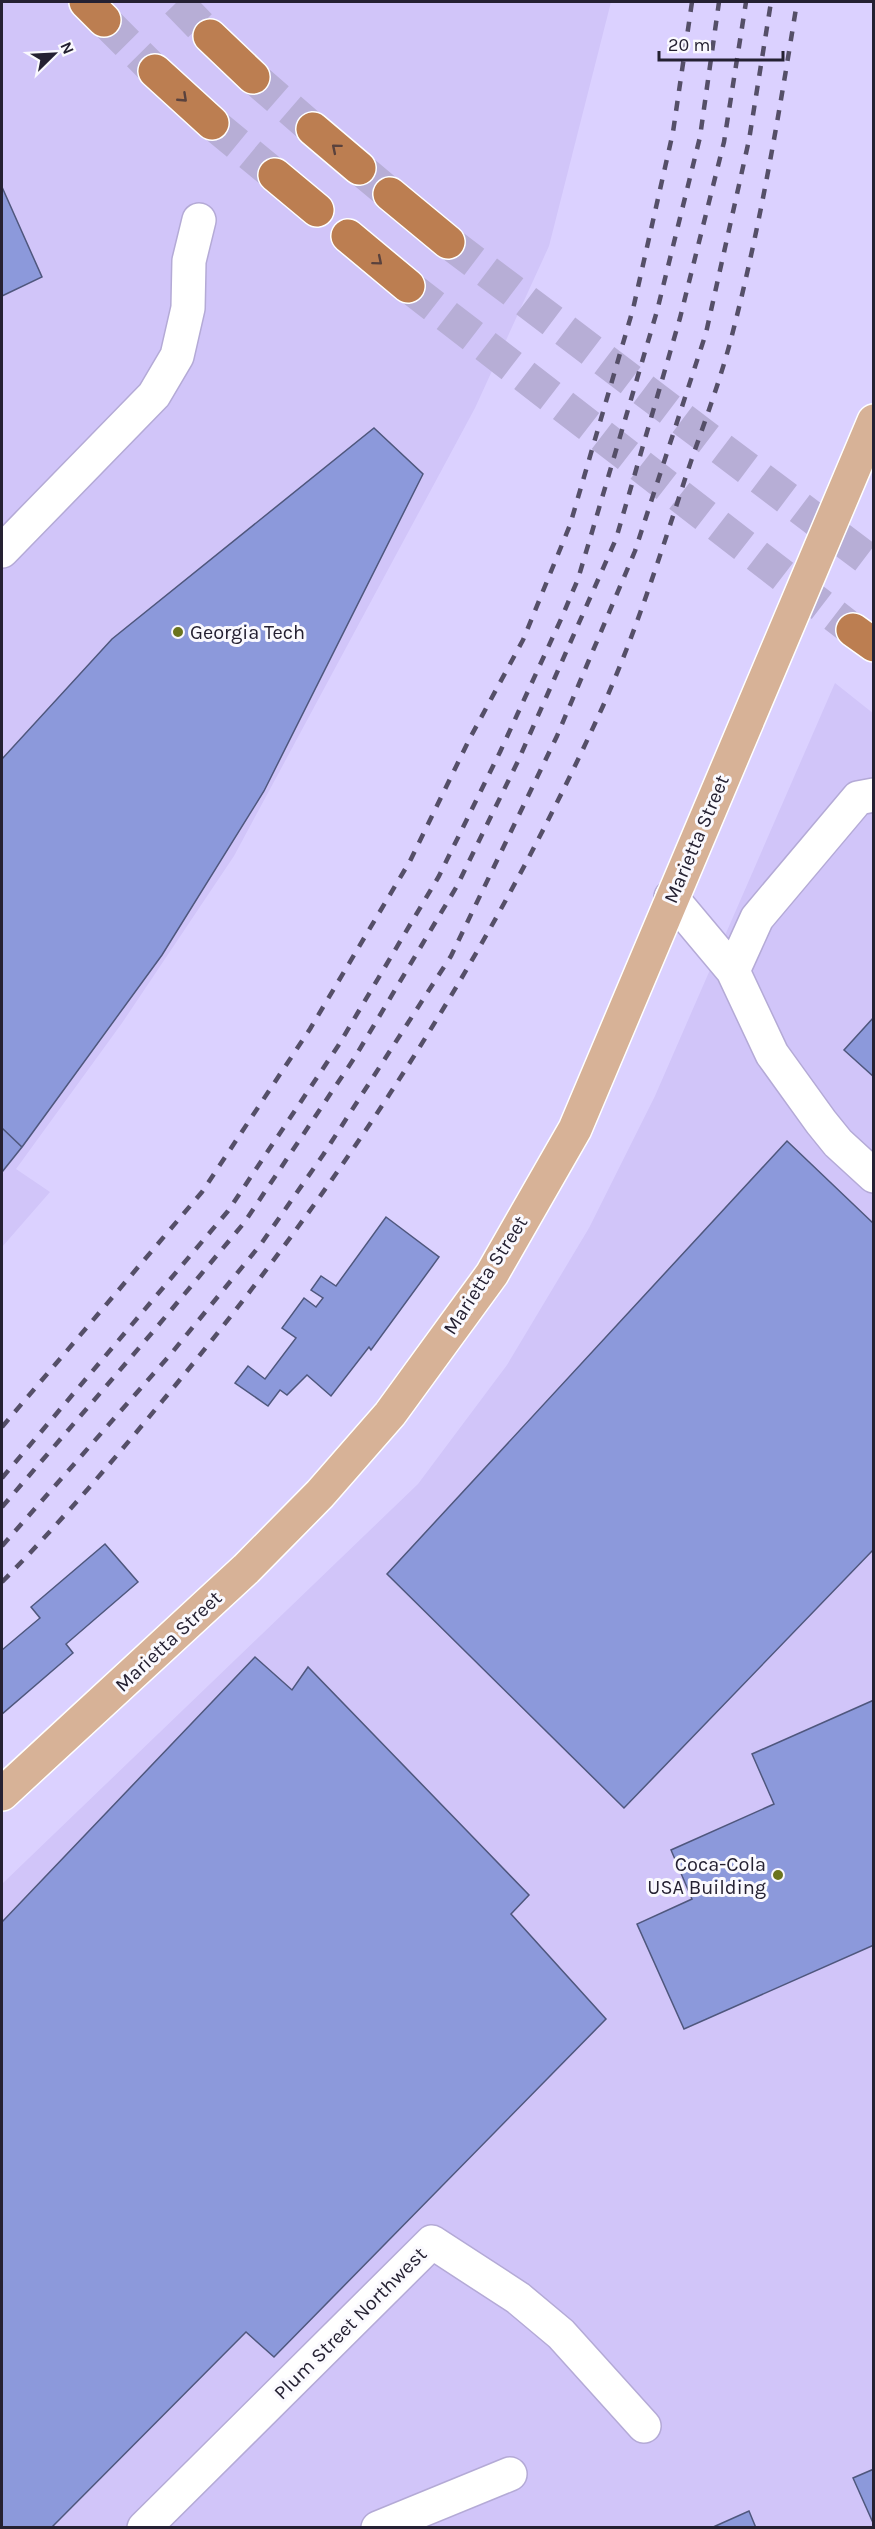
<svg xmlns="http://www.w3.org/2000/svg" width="875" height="2529" font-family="Karla,sans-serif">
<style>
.built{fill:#d1c5f9}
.building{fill:#8c99db;stroke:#4f577d;stroke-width:1.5}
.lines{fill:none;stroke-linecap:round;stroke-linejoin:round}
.highway-tunnel{stroke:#b7aed6;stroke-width:33;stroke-dasharray:33 16;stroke-linecap:butt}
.minor-casing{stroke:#b4aad6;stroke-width:36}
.major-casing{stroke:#fff;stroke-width:36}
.highway-casing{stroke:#fff;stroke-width:36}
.minor{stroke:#fff;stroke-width:33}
.major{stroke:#d7b297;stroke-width:33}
.highway{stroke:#bc7e51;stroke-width:33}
.rail{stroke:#554f68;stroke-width:4.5;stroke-dasharray:10 10;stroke-linecap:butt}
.oneway{stroke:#5a423d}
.poi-dot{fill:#6b741e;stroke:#faf9fe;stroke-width:2}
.labels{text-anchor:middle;stroke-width:6;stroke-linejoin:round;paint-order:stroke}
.poi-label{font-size:20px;fill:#252132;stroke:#faf9fe;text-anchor:start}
.street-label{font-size:20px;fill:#252132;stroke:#faf9fe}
</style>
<rect width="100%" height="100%" fill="#dbd1ff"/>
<!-- built -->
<path class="built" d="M2,2H611L549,246L475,408L234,856L122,1023L16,1169L50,1192L2,1247Z
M835,683L874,714L873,2527L2,2528V1884L418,1484L507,1365L589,1228L655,1096Z"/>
<!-- building -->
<path class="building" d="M2,187L42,277L2,296Z
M374,428L423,474L264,791L162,955L22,1147L2,1128V759L112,639Z
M874,1017V1077L844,1050Z
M2,1128L22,1147L2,1172Z
M787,1141L874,1224V1549L624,1808L387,1574Z
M386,1217L439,1257L371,1350L369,1347L331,1396L307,1375L287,1395L280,1390L268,1406L235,1383L248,1366L265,1379L296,1338L282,1328L304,1298L316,1307L323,1298L311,1290L321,1276L336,1286Z
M105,1544L138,1582L66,1644L73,1653L2,1714V1650L40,1618L31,1607Z
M255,1657L292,1690L308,1667L469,1833L529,1895L511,1914L606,2019L274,2357L246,2332L51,2528H2V1922Z
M874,1700V1945L684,2029L637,1924L692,1899L671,1850L774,1804L752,1754Z
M874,2469V2525L853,2478Z
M749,2511L756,2528H711Z"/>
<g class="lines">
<!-- highway-tunnel -->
<path class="highway-tunnel" d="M177,2L210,36
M104,20L155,71
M253,77L313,129
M212,123L275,175
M359,168L390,194
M448,242L874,564
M408,286L853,630"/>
<!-- minor casing -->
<g class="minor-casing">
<path id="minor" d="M2,551L154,395L177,356L188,308L189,261L199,220
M671,897L733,971L772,1054L821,1122L838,1143L874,1176
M733,971L757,918L858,798L874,795
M144,2528L432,2242L518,2298L561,2334L644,2426
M378,2528L510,2474"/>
</g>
<!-- major casing -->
<g class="major-casing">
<path id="major" d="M2,1794L246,1569L320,1494L390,1414L492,1274L575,1129L874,421"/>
</g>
<!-- highway casing -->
<g class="highway-casing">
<path id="highway" d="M86,2L104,20
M210,36L253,77
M155,71L212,123
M313,129L359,168
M275,175L317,210
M390,194L448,242
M348,236L408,286
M853,630L874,645"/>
</g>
<!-- minor -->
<use href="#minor" class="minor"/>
<!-- major -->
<use href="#major" class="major"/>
<!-- highway -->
<use href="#highway" class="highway"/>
<!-- rail -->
<path class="rail" d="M2,1427L202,1192L310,1029L410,861L470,738L523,640L570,525L633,309L673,132L692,2
M2,1478L228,1211L338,1046L439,876L500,752L562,617L578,579L592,532L657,311L700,137L719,2
M2,1507L151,1334L244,1223L355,1057L457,886L518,761L616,539L680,318L724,142L746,2
M2,1546L170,1355L261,1244L323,1155L451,956L557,736L635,551L706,333L749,140L771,2
M2,1582C59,1524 112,1462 164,1399C341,1186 488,959 603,706C636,632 661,553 686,476C701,431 719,385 731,339C760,228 779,115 797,2"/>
</g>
<!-- one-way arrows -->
<defs><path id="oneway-chevron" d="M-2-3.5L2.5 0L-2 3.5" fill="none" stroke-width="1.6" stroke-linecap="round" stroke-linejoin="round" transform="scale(1.5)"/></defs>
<g class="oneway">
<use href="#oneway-chevron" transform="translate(183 98) rotate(43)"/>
<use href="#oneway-chevron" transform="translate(336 148) rotate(-140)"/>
<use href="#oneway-chevron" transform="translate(378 261) rotate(40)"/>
</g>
<!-- markers -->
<g class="poi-dot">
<circle cx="178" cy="632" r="6"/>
<circle cx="778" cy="1875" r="6"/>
</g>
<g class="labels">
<!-- poi labels -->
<g class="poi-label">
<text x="190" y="639">Georgia Tech</text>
<text x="766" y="1871" text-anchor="end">Coca-Cola<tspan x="766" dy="23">USA Building</tspan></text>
</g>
<!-- street labels -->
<g class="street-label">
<text transform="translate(696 839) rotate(-67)" y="7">Marietta Street</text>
<text transform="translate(485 1275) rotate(-57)" y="7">Marietta Street</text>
<text transform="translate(168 1641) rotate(-43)" y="7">Marietta Street</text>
<text transform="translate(350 2323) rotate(-45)" y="7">Plum Street Northwest</text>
</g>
</g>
<!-- border -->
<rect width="875" height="2529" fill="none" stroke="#252132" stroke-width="6"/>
<!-- north arrow -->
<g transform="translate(54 54) rotate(66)" stroke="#faf9fe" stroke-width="4.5" paint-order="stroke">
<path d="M0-4.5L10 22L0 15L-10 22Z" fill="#252132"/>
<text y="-9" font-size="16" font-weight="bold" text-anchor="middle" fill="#252132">N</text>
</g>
<!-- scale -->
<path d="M659 51v9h124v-9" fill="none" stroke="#252132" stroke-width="3"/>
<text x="668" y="51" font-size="18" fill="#252132" stroke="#faf9fe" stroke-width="4.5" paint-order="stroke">20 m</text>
</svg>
